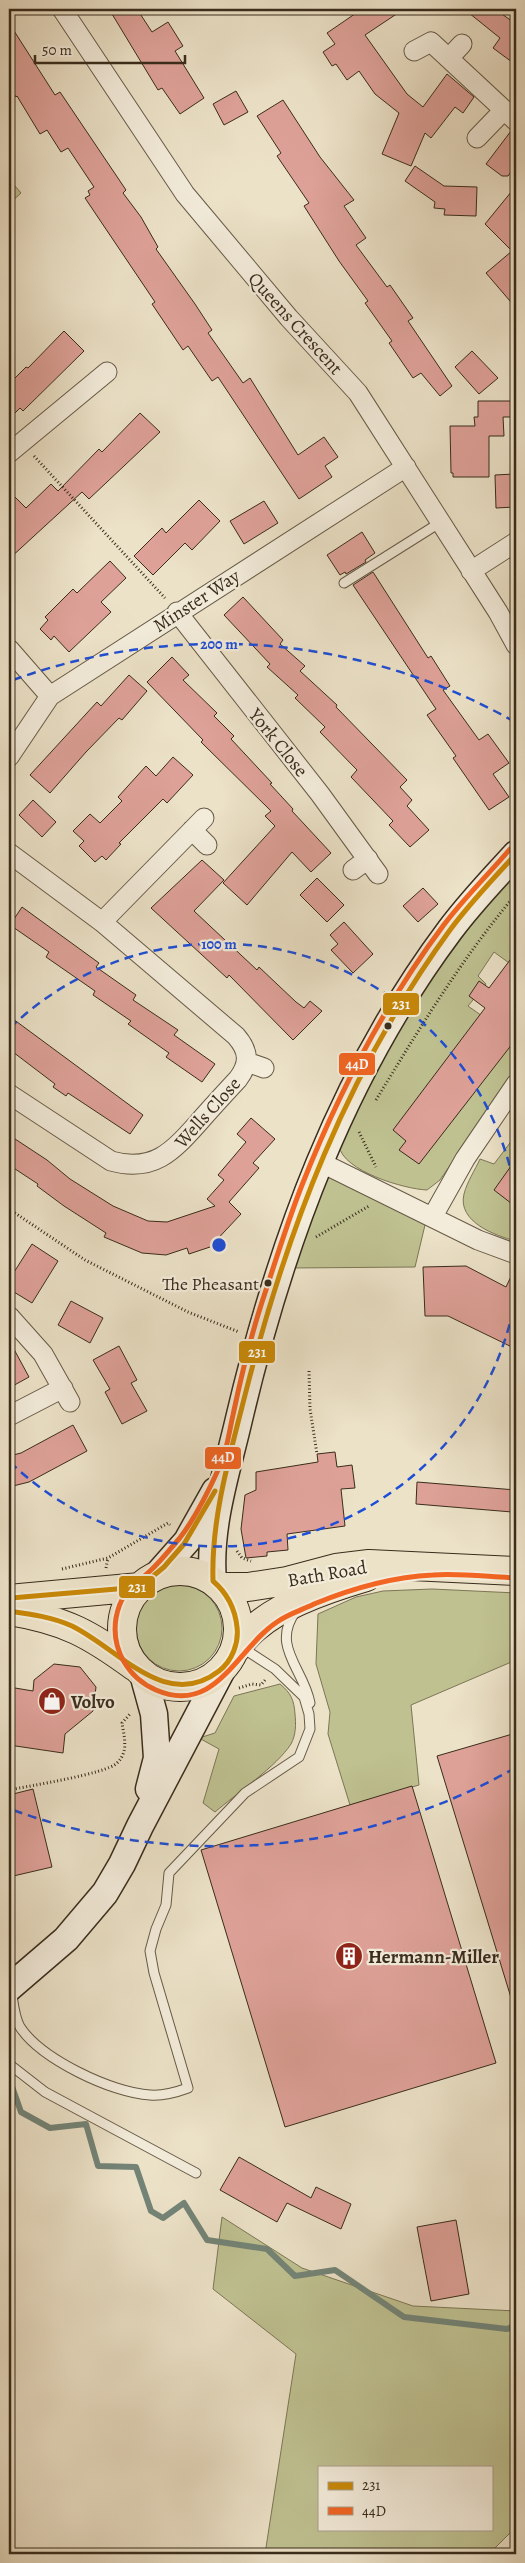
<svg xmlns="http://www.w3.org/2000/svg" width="525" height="2563" font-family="Alegreya,serif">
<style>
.green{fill:#bfc191;stroke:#7c7656;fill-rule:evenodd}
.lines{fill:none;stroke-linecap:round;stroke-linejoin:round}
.stream{stroke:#738477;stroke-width:6}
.building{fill:#dea198;stroke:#392c1c}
.lane-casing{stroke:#665a47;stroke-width:11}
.street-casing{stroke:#665a47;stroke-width:21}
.secondary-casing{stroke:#392c1c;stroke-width:29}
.primary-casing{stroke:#392c1c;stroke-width:30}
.path{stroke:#392c1c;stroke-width:3;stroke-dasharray:1 2.5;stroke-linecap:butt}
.lane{stroke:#f3ecdb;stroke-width:9}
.street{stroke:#f3ecdb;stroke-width:19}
.secondary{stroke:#f3ecdb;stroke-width:26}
.primary{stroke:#ece2c8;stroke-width:28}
.bus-1-casing{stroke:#f3ecdb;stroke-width:9}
.bus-2-casing{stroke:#f3ecdb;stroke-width:9}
.bus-1{stroke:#c88807;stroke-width:5}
.bus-2{stroke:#f26522;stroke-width:5}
.ring{fill:none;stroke:#1d4ed8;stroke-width:2.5;stroke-dasharray:9 6}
.bus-dot{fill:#392c1c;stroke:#f3ecdb;stroke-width:2}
.labels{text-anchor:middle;stroke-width:4.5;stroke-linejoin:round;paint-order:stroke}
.bus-label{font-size:18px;fill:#392c1c;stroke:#f3ecdb;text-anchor:end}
.street-label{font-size:19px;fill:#392c1c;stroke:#f3ecdb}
.poi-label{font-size:19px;font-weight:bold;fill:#392c1c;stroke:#f3ecdb;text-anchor:start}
.centre{fill:#1d4ed8;stroke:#f3ecdb;stroke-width:2.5}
.ring-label{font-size:15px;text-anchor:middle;font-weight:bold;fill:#1d4ed8;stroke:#f3ecdb;stroke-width:4.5;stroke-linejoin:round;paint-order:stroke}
.line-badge{stroke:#f3ecdb;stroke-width:2}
.badge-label{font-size:14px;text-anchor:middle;font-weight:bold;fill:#fff}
</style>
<rect width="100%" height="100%" fill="#ece2c8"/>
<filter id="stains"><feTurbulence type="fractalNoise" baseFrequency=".004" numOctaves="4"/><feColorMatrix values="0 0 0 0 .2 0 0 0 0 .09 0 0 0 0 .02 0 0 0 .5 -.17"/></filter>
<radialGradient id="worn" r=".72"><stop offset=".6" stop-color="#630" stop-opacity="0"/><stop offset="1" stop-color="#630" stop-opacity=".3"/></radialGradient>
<!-- green -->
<path class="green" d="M9,179L21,193L9,204Z
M516,869V968L494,952L478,976L486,984L468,1006L516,1040V1068L440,1180L427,1190C404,1189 343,1171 339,1146C354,1114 368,1080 386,1050C424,986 469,926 516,869Z
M516,1135V1241C496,1236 457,1222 464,1194C467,1182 475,1170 480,1159L494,1164Z
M334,1177L413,1216L425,1225L415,1267L291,1268L326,1178Z
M136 1628a43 43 0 1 1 86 0a43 43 0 1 1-86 0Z
M432,1589L516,1593V1660L411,1705L419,1785L350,1805L328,1734L330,1712L316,1664L318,1614L356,1597L383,1591Z
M280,1684C291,1693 294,1700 295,1714C296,1724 296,1735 291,1744C277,1766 236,1794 215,1812L203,1803L219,1749L199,1738L215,1733L234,1696Z
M511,2170H516V2240Z
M222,2217L302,2268L413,2306L516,2311V2527L489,2554H265L296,2354L213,2289ZM319,2467H491V2529H319Z"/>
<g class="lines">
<!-- stream -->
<path class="stream" d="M9,2078L21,2112L50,2128L86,2124L98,2166L136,2167L151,2211L163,2218L184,2203L207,2240L267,2249L295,2276L335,2270L404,2317L507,2329L516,2325"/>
</g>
<!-- building -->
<path class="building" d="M109,9H137L152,32L168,22L183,46L175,51L204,98L180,114L162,88L158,90Z
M362,9H404L365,35L407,94L423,107L447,74L474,97L463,113L455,107L431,138L425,133L411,166L382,154L399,113L375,94L359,71L347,80L336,64L332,66L323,52L335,44L327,33Z
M464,9H495L513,22L516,18V65L493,48L500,38Z
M9,23L55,95L60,92L126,190L123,193L141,217L158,247L156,249L195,304L212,330L208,333L243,383L250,378L298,455L324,437L338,457L325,466L332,477L299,499L218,377L212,381L188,346L183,350L152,304L155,302L85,198L90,195L88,191L94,187L68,148L61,152L47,130L40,134L17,96L16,97L9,85Z
M236,91L248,112L224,125L213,104Z
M283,100L320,157L354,200L344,206L366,238L356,245L387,287L390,285L413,318L408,321L452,386L440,396L421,373L413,378L389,343L392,341L365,303L368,301L339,261L304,206L309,203L277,156L281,153L257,116Z
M511,131L516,132V165L508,176H502L486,164Z
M415,166L444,186L477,187L476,216L444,215L445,209L434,208L435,202L405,181Z
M516,186V308L486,273L512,251L485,224Z
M64,331L84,351L23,411L20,408L9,419V384L26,367L28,368Z
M472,351L498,378L479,394L455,367Z
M478,401H512V417H503L504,436H489V477H453V473H451L450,426H475L474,417H478Z
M140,413L160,432L89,499L82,492L9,559V491L26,508L51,484L58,491L99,449L102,452Z
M514,474L515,507L496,508L495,475Z
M199,500L220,521L192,550L185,543L153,575L134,556L162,528L166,533Z
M264,501L278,523L244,544L230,521Z
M362,532L375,553L365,560L366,562L346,574L345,572L340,575L327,555Z
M110,561L126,578L101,602L111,612L69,652L54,636L51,640L40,629L48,620L45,617L73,589L77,593Z
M373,572L428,658L431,656L450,686L443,690L479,740L488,734L509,763L493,774L509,797L489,810L453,758L456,756L427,715L436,709L353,585Z
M243,597L283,640L280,644L305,666L300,671L337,705L336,707L407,780L400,787L412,800L407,806L429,830L410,847L389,825L393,821L351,777L357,770L320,732L325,727L295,698L298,695L267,667L270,664L224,615Z
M172,657L189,675L183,680L217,713L214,716L234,736L231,739L272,783L270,784L293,809L292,811L331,853L311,872L292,852L247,905L223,883L275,826L265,816L271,811L201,742L203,740L147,682Z
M129,675L147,691L122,720L119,718L86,752L50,793L30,775L97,702L101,706Z
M173,757L193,775L167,803L163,799L119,843L121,844L106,860L102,856L95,862L79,846L84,841L73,831L90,814L100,823L122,801L118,797L146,766L156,776Z
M33,800L56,822L42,837L19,815Z
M202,860L224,880L194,911L257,970L259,967L296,1002L304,1008L310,1001L322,1011L293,1040L229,975L227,978L151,908Z
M317,878L344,905L327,922L300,895Z
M423,888L438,904L418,922L403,906Z
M22,907L99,963L96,967L136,995L133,1000L178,1030L174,1035L215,1064L202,1082L166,1057L169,1053L128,1024L131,1021L93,995L95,991L46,957L49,952L10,925Z
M344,922L373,954L353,973L331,950L338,944L330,935Z
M516,952V1039L419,1164L399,1150L406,1141L393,1130L485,1008L469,996L479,981L489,988Z
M9,1016L143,1115L130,1134L68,1093L66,1096L53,1087L55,1084L9,1049Z
M251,1118L275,1139L253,1163L259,1168L229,1202L241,1214L210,1247L189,1254L187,1248L166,1255L142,1253L104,1237L106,1233L64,1206L37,1186L38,1184L9,1165V1135L47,1160L70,1179L113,1206L148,1221L167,1222L215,1206L207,1199L224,1180L218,1175L246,1142L237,1134Z
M516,1159V1207L494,1190Z
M32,1244L58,1261L32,1303L9,1289V1280Z
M466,1266L506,1287L516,1266V1349L448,1316H425L423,1267Z
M71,1301L103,1318L90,1343L58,1325Z
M9,1340L29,1377L9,1388Z
M119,1346L137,1380L131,1383L147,1411L122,1424L105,1392L110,1389L93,1360Z
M73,1425L87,1451L29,1482L9,1487V1456L21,1453Z
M335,1452L337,1467L352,1465L355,1488L341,1489L345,1526L287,1534L288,1550L267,1552V1556L246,1558L241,1529L245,1495L256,1490V1472L318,1462L317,1454Z
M417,1482L516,1490V1505H512V1512L416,1504Z
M54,1664L80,1667L96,1687L93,1711L65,1734L63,1753L9,1745V1687L33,1691L34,1680Z
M516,1733V2000L512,2001L437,1756Z
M412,1786L496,2063L285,2127L201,1850Z
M33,1789L52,1867L9,1877V1795Z
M239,2157L311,2198L316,2187L351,2204L341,2229L287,2203L277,2222L220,2190Z
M456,2220L469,2294L431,2301L417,2227Z"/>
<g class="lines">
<!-- lane casing -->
<g class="lane-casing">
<path id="lane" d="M344,583L441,522
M296,1611C270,1646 304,1669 310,1703
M11,1989C13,2000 14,2017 20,2027C41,2059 112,2093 150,2095C162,2096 177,2092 188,2088L154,1973L150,1951L156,1929L166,1905L169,1873L245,1793L299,1757L310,1729L309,1714L304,1697L275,1669L241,1647
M9,2064L45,2092L196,2173"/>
</g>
<!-- street casing -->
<g class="street-casing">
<path id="street" d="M62,9L185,194L289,318L358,393L498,612L516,645
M414,51L431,42L516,121
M449,58L462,44
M477,138L504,110
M9,453L107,372
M471,571L516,542
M177,612L320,794L378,874
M9,649L50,696
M9,757L50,696L406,467
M192,830L207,845
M9,853L102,922L236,1036C249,1051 250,1063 238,1079C225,1093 212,1107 199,1122C173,1151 154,1173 111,1161L9,1094
M353,870L368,859
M102,922L204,818
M247,1062L264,1068
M320,1162L478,1240L516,1254
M433,1216L465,1159L516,1084
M9,1316L43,1354L70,1402
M9,1416L63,1388"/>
</g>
<!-- secondary casing -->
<g class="secondary-casing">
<path id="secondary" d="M156,1576L187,1541L215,1491
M213,1581C208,1527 227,1471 239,1419C280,1245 342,1074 450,930C470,903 494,878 516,854
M143,1674L154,1714L157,1758L149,1789
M9,1988L66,1939L105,1893L122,1864L140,1826L223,1668"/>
</g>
<!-- primary casing -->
<g class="primary-casing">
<path id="primary" d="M122 1629a58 58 0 1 1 116 0a58 58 0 1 1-116 0Z
M221,1587H248L287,1581L336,1568L369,1564L516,1571
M9,1599L140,1587
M9,1611C65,1620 90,1634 135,1667
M235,1650C241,1642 248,1633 256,1627C283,1603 332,1587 366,1577"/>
</g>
<!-- path -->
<path class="path" d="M34,456L165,598
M376,1100C419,1029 462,958 516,894
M359,1132L376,1167
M9,1209L85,1260L188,1312L239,1332
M316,1237L369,1206
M309,1371L310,1409L317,1454
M237,1551L242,1558L251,1561
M106,1568L108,1558
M62,1569L108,1558L168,1523L170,1525
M239,1688L252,1684L261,1685L266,1679
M9,1790C28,1786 106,1774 117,1763C129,1752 124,1736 122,1723L130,1714"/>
<!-- lane -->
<use href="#lane" class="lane"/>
<!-- street -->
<use href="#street" class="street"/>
<!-- secondary -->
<use href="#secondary" class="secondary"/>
<!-- primary -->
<use href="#primary" class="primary"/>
<!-- bus-1 casing -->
<g class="bus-1-casing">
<path id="bus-1" d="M11,1598L140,1587L164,1567L184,1544L215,1491
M9,1611C30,1614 52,1617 72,1626C119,1649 166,1712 219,1671C232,1661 239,1643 237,1627C235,1608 227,1593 213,1581C211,1519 229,1459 244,1399C286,1232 347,1071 450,930C470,903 493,879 516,854"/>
</g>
<!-- bus-2 casing -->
<g class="bus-2-casing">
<path id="bus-2" d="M510,849C488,875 463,899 443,926C384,1005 338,1094 302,1185C287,1223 275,1263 262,1302C250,1339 241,1377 233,1415C229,1432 227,1452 219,1468C209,1490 194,1520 179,1539C170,1549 161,1561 151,1570C133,1587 121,1591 116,1618C111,1649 128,1678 156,1690C216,1716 237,1648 277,1622C288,1614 302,1610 314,1604C353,1588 391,1577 433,1575C460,1573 489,1577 516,1578"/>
</g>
<!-- bus-1 -->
<use href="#bus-1" class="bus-1"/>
<!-- bus-2 -->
<use href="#bus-2" class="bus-2"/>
</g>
<!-- distance rings -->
<g class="ring">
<path d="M516 1295A301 301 0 0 1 10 1462M10 1028A301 301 0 0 1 516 1195"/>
<path d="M515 1768A601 601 0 0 1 13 1810M13 680A601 601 0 0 1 515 722"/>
</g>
<!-- icons -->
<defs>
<g id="shop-disc" transform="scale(1.4375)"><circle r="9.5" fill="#8f2418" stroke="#f3ecdb"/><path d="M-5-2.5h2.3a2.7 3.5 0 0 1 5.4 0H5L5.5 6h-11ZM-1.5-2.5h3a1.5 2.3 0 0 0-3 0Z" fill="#fff"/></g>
<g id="building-disc" transform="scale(1.4375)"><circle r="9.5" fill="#8f2418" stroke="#f3ecdb"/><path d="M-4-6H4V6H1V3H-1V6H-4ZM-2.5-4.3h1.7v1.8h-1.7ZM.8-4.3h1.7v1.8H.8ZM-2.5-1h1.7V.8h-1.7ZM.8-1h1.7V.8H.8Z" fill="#fff"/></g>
</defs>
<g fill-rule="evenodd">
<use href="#shop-disc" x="52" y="1701"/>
<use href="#building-disc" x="349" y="1956"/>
</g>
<!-- markers -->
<g class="bus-dot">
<circle cx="388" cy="1026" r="4.5"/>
<circle cx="268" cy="1283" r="4.5"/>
</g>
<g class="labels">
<!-- bus labels -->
<g class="bus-label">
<text x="259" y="1290">The Pheasant</text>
</g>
<!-- street labels -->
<g class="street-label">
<text transform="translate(296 323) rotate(48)" y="7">Queens Crescent</text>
<text transform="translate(196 600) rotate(-33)" y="7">Minster Way</text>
<text transform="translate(279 742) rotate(51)" y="7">York Close</text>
<text transform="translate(207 1112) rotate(-48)" y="7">Wells Close</text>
<text transform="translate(327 1573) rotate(-10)" y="7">Bath Road</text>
</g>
<!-- poi labels -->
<g class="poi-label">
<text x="71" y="1708">Volvo</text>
<text x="368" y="1963">Hermann-Miller</text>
</g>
</g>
<circle cx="219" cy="1245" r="8" class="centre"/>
<g class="ring-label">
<text x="219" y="649">200 m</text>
<text x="219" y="949">100 m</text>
</g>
<g class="line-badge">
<rect x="382" y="992" width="38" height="24" rx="5" fill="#c88807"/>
<rect x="338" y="1052" width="38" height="24" rx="5" fill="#f26522"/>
<rect x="238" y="1340" width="38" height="24" rx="5" fill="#c88807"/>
<rect x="204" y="1446" width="38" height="24" rx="5" fill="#f26522"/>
<rect x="118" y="1575" width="38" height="24" rx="5" fill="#c88807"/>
</g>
<g class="badge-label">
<text x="401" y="1009">231</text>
<text x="357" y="1069">44D</text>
<text x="257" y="1357">231</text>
<text x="223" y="1462">44D</text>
<text x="137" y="1592">231</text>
</g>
<!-- margin -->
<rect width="525" height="2563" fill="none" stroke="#ece2c8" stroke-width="30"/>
<rect x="10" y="10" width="505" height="2543" fill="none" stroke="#392c1c" stroke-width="2.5"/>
<rect x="15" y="15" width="495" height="2533" fill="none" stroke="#392c1c"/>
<!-- legend -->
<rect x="318" y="2466" width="175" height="65" fill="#f3ecdb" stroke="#a99f8f"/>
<rect x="328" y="2482" width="25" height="8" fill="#c88807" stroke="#a99f8f"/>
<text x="362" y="2490" font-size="15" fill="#392c1c">231</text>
<rect x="328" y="2507" width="25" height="8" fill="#f26522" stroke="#a99f8f"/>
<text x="362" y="2516" font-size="15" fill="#392c1c">44D</text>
<!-- scale -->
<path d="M35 55v8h150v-8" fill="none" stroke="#392c1c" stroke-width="2.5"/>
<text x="42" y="55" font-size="15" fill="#392c1c" stroke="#f3ecdb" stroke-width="4" paint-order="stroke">50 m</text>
<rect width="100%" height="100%" filter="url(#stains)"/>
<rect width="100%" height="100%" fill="url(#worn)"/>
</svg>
